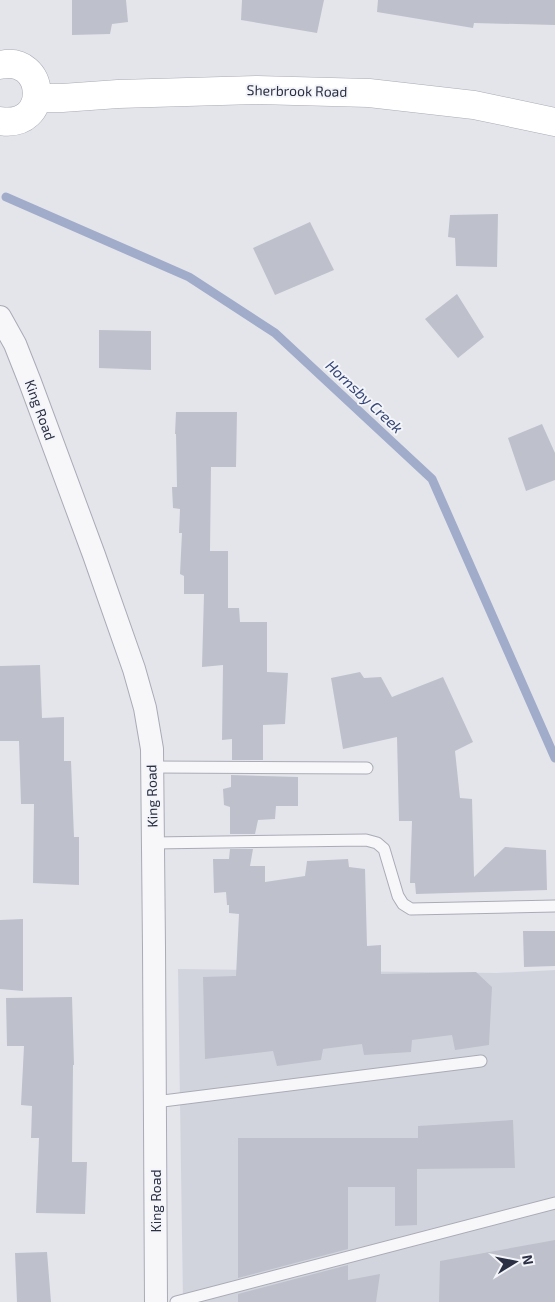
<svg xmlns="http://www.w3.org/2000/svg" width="555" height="1302" font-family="'Exo 2',sans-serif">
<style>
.built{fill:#d2d4dd}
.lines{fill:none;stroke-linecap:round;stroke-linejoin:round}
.stream{stroke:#a0acca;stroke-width:9}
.building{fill:#bec0cb}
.service-casing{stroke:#a9abb6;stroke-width:13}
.minor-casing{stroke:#a9abb6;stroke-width:24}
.secondary-casing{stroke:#a9abb6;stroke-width:29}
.service{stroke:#f7f7fa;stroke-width:11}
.minor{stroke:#f7f7fa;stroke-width:22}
.secondary{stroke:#fff;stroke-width:28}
.labels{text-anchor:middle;stroke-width:4;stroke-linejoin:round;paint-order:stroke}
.street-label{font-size:14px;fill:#2b2f44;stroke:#f4f5f9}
.water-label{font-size:15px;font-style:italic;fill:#364678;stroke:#f4f5f9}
</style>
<rect width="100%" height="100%" fill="#e4e5eb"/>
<!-- built -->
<path class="built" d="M178,969L496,973L555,970V1302H183Z"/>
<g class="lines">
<!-- stream -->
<path class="stream" d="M6,197L189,277L275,333L432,479L555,758"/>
</g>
<!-- building -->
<path class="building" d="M72,0H126L128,22L112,24L110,34L72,35Z
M242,0H324L317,33L241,20Z
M378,0H555V25L474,23L473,28L377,12Z
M498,214L497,267L456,266L455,238L448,237L450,215Z
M310,222L334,270L275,295L253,248Z
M457,294L484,337L458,358L425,319Z
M99,330L151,331V370L99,368Z
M176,412H237L236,467H211L210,551H228V608H239L240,622H267V672L288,673L285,724L263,725V760H232V739L222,740L223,665L202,667L204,594H184V576L180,574L182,533H179L180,509L173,508L172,487H177L176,434H175Z
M542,424L555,453V480L526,491L508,438Z
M40,665L42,718L64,717V761H71L74,837H79V885L33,883L34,804H21L19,741H0V666Z
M360,672L364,678L381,677L392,697L443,677L473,742L455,751L460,798L472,799L474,877L505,847L546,850L547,890L416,894L415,883H410L412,821H399L397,737L343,749L331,678Z
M231,775L298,777V806H276L275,819L258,820L255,834H230V807L224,805L223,789L231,787Z
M230,849H253L250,866H265V882L305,876L307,861L348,859L349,867L365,869L367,946L381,945V974L476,972L492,987L489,1045L455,1050L452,1035L412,1040L411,1052L364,1055L362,1044L323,1049L321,1060L277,1066L273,1051L205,1059L203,977L236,976L239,914L229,913V905H227L226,892L214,893L213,859H229Z
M23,919V991L0,989V920Z
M523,931H555V966L524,967Z
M72,997L74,1065H73L72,1162H87L85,1214L36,1213L39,1138H31L32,1106L21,1105L24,1046H7L6,998Z
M513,1120L515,1168L417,1169V1225L395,1226V1187H348V1249L238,1278V1138H418V1126Z
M555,1240V1302H439L440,1261Z
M47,1252L51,1302H17L15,1253Z
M348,1265V1280L380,1274L376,1302H238V1294Z"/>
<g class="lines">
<!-- service casing -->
<g class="service-casing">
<path id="service" d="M152,767L367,768
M153,843L366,840L377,843L384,849L398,896L403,904L411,909L555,906
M155,1102L481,1061
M176,1302L555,1203"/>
</g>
<!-- minor casing -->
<g class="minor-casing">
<path id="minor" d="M0,317L15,344L30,382L94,555L134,669L145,708L152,749L154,947L156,1302"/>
</g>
<!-- secondary casing -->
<g class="secondary-casing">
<path id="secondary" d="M0,65C46,54 52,129 0,121
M37,98H62L118,94L257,90L369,93L474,105L555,122"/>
</g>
<!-- service -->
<use href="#service" class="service"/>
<!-- minor -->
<use href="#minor" class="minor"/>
<!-- secondary -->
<use href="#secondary" class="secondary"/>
</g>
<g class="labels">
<!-- street labels -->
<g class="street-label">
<text transform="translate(297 91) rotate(1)" y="5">Sherbrook Road</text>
<text transform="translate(40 410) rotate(70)" y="5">King Road</text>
<text transform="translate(152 796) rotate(-91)" y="5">King Road</text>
<text transform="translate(156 1201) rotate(-90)" y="5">King Road</text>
</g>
<!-- water labels -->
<g class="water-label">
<text transform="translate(364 397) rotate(43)" y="5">Hornsby Creek</text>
</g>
</g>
<!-- north arrow -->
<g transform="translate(515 1262) rotate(80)" stroke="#f4f5f9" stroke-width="4" paint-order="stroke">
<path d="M0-4L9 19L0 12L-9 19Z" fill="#2b2f44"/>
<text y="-8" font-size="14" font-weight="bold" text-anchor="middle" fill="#2b2f44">N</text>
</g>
</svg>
